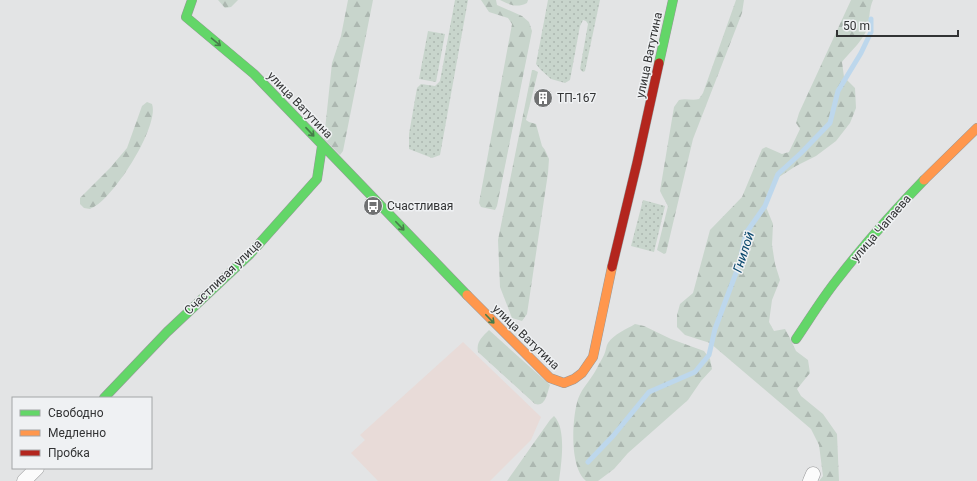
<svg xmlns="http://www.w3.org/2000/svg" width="977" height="481" font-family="Roboto,sans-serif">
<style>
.industrial{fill:#e8dbd8}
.green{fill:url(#green-dots)}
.forest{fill:url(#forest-firs)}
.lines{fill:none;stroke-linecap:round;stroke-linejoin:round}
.stream{stroke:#bdd7ec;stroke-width:5}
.street-casing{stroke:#979899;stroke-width:15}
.fast-casing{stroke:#979899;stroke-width:10}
.slow-casing{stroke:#979899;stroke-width:10}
.jam-casing{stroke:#979899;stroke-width:10}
.street{stroke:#fbfbfb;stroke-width:14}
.fast{stroke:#63d668;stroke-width:9}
.slow{stroke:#ff974d;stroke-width:9}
.jam{stroke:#b3261e;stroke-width:9}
.oneway{stroke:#487c4b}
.labels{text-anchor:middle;stroke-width:3;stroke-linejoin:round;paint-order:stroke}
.street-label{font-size:12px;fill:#323334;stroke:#eff1f3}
.poi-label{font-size:12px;fill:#323334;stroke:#eff1f3;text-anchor:start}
.water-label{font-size:13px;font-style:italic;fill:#08476d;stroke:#eff1f3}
</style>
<defs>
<pattern id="green-dots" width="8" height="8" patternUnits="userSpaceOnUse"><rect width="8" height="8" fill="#c8d5cc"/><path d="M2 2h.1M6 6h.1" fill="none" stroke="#acb7b0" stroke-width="1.8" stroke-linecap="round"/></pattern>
<pattern id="forest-firs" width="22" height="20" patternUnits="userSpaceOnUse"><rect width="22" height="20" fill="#c8d5cc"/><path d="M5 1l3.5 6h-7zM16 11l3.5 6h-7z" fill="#acb7b0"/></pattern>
</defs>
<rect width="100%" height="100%" fill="#e3e4e5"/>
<!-- industrial -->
<path class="industrial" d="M463,342L541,417L531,440L490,481H378L351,453L365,440L360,435Z"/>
<!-- green -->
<path class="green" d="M455,0H468L440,155L432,158L409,149V134L417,88L421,84L435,86L440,81Z
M548,0H600L585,71L583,72L580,69L588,24L586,21L583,20L580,26L570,80L565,83L551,79L540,69L536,64Z
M428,31L445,34L436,82L419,79Z
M643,200L665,206L654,252L631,246Z"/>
<!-- forest -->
<path class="forest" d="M218,0H238L231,7L225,8Z
M348,0H373L343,151L340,155L324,139L332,63L341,36Z
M481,0H496L497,5L522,16L529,22L532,31L497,206L495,210L481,207L479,203L512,24L508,18L489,12Z
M500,0H528L527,3C517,8 510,5 500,0Z
M736,0H744L742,13L693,139L666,253L664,254L657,250L668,206L663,197L660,191L674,107L679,100C686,98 692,101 699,99L703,93Z
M851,0H873C869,9 870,16 868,25C866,38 850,52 842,62L844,77L855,88L856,108L850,123L836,141L816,156L796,166L779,177L768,192L766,207L773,224L772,245L775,264L780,280L772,300L769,322L774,331L785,329L790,338L796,351L808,360L810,373L797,389L801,396L823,414L837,434L839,481H819L823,476L819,445L811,429L710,343L685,335L677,327V315L680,304L693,293L710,230L742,197L762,149L766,147L782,154L789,152L800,129L796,123L799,113Z
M532,70H534L538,72L526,120L529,122L536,124L542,146L545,150L549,159L548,173L527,314L522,321L512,318L500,287L498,240Z
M147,102L152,104C160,126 112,202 90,209C88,209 86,208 84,208L80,204V198L110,168L127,148L142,106Z
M635,324L644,326L671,339L704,351L710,359L712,369L701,381L688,400L628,453L614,469L598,481H586C569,467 572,418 578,399C583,386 591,380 597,368C599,364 602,359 604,355C606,351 606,346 608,343C614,334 627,329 635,324Z
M489,330L550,385C547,393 546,407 535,404L478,352C476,342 482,337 489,330Z
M554,416C567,429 561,465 559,481H507L550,420Z"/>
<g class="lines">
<!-- stream -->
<path class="stream" d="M588,462L613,436L649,392L695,372L709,355L715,329L739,265L746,233L765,206L778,174L801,153L830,123L838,91L861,53L871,32V19"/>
<!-- street casing -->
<g class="street-casing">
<path id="street" d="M24,481L37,468
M810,481L813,474"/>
</g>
<!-- fast casing -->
<g class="fast-casing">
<path id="fast" d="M192,0L186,17L254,74L467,295
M659,63L673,0
M796,339C809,320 821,300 836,281C863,246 893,212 924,180
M104,398L167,332L250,254L317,179L322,146"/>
</g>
<!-- slow casing -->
<g class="slow-casing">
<path id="slow" d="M924,180L977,128
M467,295L550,378L564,383L574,379L582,373L593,357L612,267"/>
</g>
<!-- jam casing -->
<g class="jam-casing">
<path id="jam" d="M612,267L637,163L659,63"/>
</g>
<!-- street -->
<use href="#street" class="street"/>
<!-- fast -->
<use href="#fast" class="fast"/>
<!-- slow -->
<use href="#slow" class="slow"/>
<!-- jam -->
<use href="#jam" class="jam"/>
</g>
<!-- one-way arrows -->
<defs><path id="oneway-shaft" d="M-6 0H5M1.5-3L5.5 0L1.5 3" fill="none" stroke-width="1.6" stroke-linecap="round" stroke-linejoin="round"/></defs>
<g class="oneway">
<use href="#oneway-shaft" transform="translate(216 42) rotate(40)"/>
<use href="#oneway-shaft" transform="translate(310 132) rotate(47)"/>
<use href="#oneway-shaft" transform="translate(400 226) rotate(46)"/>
<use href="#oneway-shaft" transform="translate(490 319) rotate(46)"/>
</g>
<!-- icons -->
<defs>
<g id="building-disc" transform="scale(1)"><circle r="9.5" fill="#707172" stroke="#eff1f3"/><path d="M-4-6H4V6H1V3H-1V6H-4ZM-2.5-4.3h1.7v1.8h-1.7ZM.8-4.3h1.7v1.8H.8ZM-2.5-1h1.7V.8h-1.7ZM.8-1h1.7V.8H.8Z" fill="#fff"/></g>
<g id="bus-disc" transform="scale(1)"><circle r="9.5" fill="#707172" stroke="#eff1f3"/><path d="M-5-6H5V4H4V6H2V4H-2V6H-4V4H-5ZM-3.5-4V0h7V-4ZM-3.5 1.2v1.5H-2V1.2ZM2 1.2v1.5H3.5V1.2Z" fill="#fff"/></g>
</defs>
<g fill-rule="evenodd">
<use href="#building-disc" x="543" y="98"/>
<use href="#bus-disc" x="373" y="206"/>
</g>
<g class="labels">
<!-- street labels -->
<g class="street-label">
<text transform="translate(649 55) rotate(-78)" y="4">улица Ватутина</text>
<text transform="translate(300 105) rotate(46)" y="4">улица Ватутина</text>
<text transform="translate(881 228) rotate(-49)" y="4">улица Чапаева</text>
<text transform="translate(223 277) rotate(-44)" y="4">Счастливая улица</text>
<text transform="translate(526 337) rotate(44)" y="4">улица Ватутина</text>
</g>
<!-- poi labels -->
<g class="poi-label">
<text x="557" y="102">ТП-167</text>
<text x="387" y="210">Счастливая</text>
</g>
<!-- water labels -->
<g class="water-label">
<text transform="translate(743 252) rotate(-72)" y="5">Гнилой</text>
</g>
</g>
<!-- legend -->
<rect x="12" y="397" width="140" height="72" fill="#eff1f3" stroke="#a3a5a7"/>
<rect x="20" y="410" width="20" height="6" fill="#63d668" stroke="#a3a5a7"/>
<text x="48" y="417" font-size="12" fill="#323334">Свободно</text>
<rect x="20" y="430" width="20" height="6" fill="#ff974d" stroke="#a3a5a7"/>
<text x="48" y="437" font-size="12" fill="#323334">Медленно</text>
<rect x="20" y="450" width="20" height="6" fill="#b3261e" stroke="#a3a5a7"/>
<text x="48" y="457" font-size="12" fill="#323334">Пробка</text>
<!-- scale -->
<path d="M837 30v6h121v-6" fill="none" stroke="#323334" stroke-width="2"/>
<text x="843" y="30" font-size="12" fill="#323334" stroke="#eff1f3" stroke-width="3" paint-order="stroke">50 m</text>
</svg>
